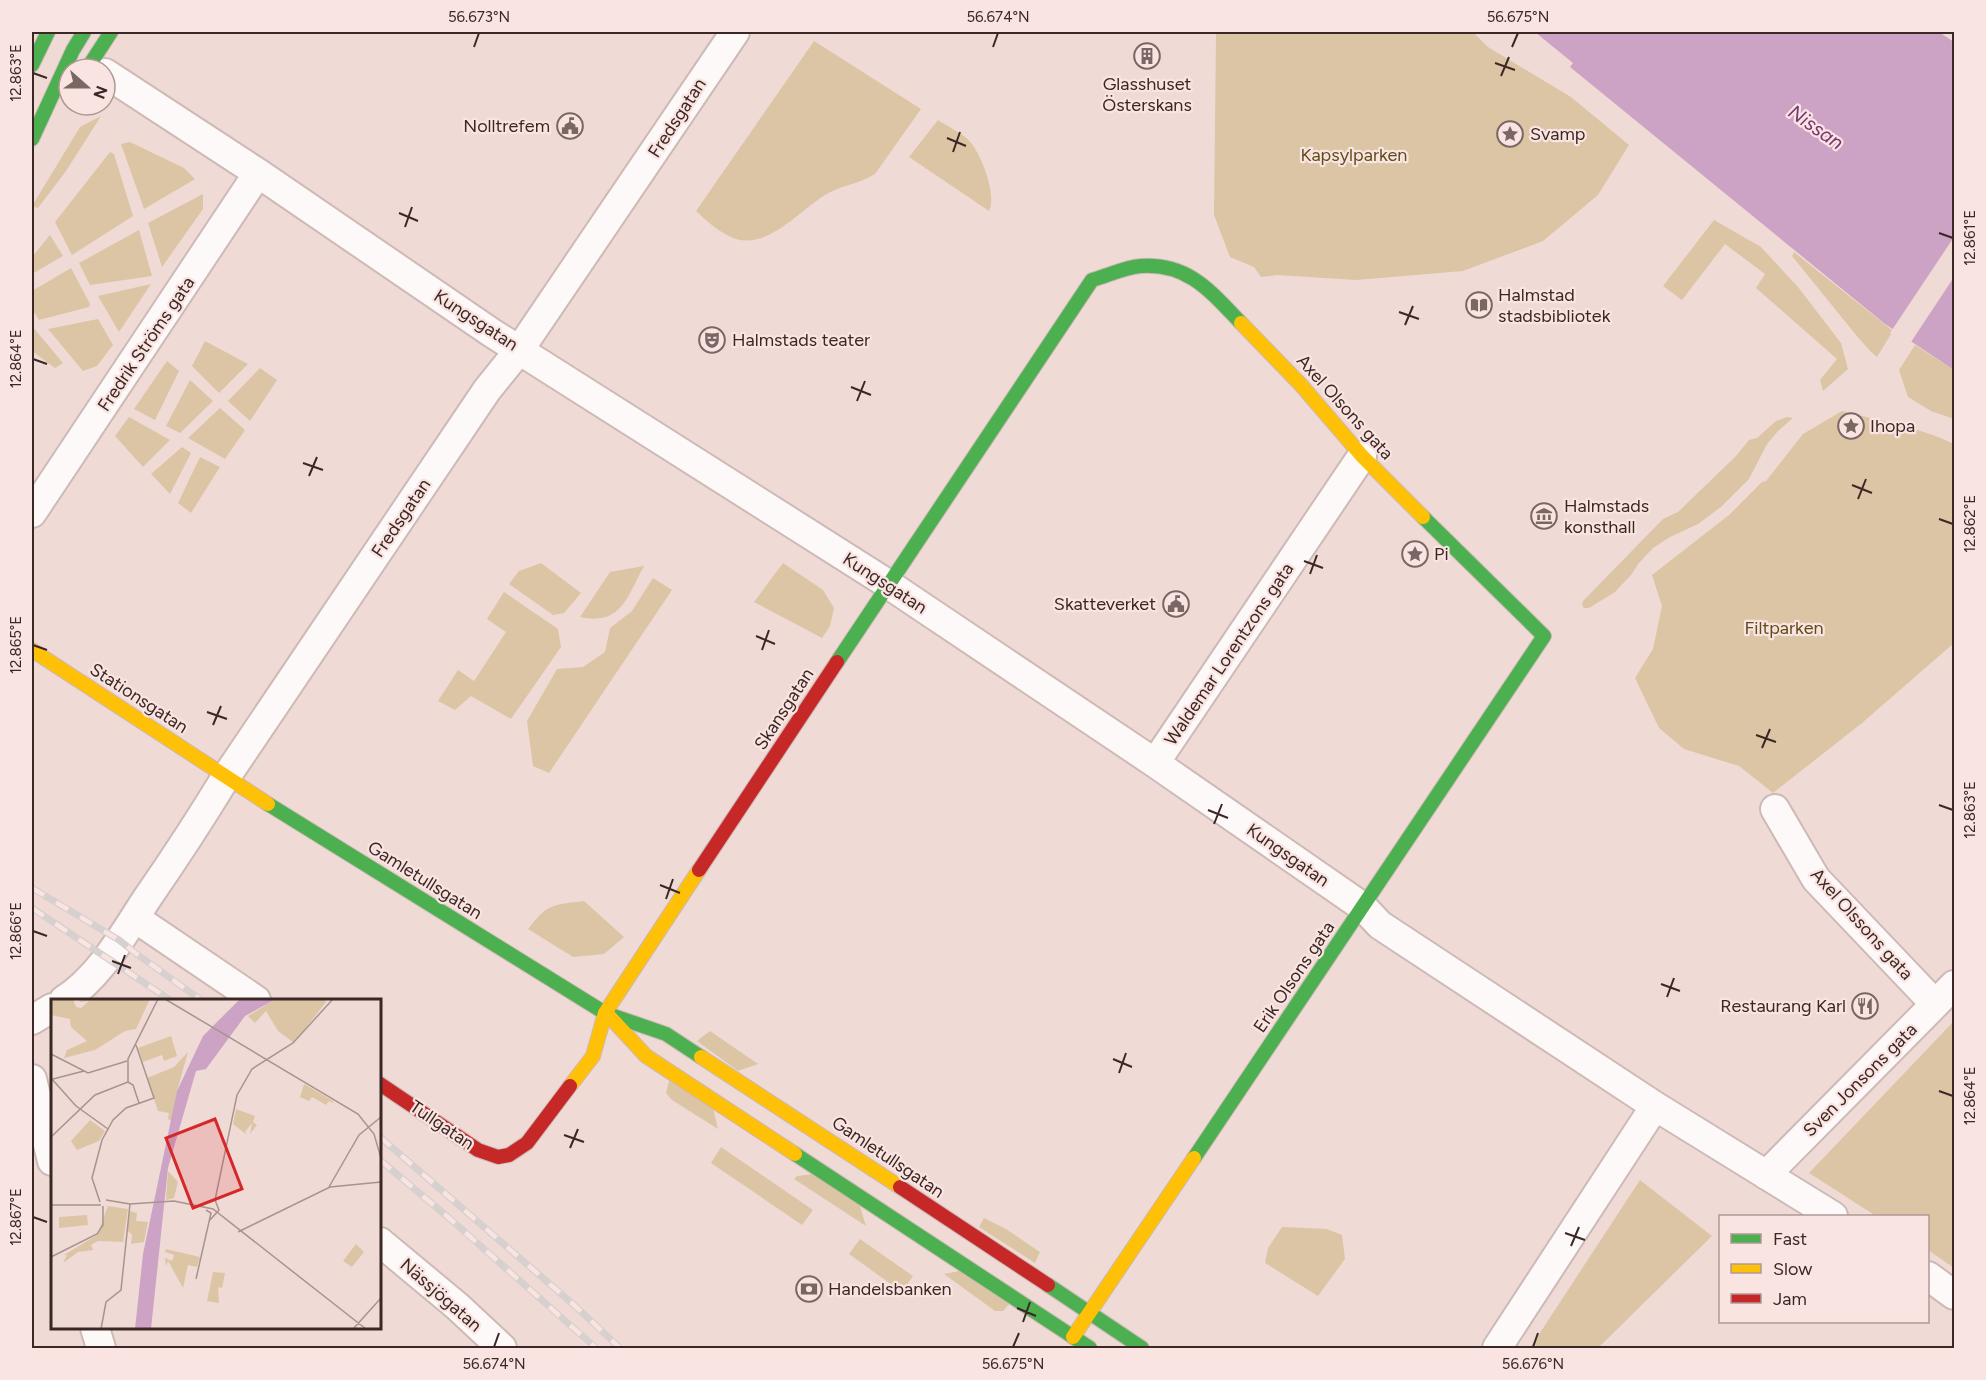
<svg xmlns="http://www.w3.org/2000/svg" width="1986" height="1380" font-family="Figtree,sans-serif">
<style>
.green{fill:#dcc5a4}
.water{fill:#cca3c4}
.pier{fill:#f0dad6}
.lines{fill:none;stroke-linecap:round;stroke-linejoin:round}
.street-casing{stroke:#cdb9b6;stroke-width:32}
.fast-casing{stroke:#cdb9b6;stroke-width:16}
.slow-casing{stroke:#cdb9b6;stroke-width:16}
.jam-casing{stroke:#cdb9b6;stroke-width:16}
.street{stroke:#fdf9f9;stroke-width:28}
.fast{stroke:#4caf50;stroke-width:14}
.slow{stroke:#ffc107;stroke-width:14}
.jam{stroke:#c62828;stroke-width:14}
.rail-casing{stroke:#d6d0ce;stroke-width:7}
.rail{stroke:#fae4e1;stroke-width:4.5;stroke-dasharray:14;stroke-linecap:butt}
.ticks{fill:none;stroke:#3b2825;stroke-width:2}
.labels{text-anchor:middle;stroke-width:4.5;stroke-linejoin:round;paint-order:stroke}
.poi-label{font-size:18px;fill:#3b2825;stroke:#fae4e1;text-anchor:start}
.street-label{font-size:18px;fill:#3b2825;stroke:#fae4e1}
.park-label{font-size:18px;fill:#604c19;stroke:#fae4e1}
.water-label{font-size:20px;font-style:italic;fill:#743674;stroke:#fae4e1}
.inset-road{fill:none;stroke:#a8938f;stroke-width:1.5}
.view{fill:#d62828;fill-opacity:0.15;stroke:#d62828;stroke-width:3}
.inset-edge{fill:none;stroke:#3b2825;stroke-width:3}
.neatline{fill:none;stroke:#3b2825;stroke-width:2}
.ticks-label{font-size:15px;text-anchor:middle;fill:#3b2825}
</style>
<rect width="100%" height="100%" fill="#f0dad6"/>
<!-- green -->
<path class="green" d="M1216,32H1473L1488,47L1571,97L1629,145L1598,195L1543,241L1463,271L1356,280L1277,275L1261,277L1254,267L1230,257L1214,215Z
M814,41L921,109L875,174C860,184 841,185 825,195C796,213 762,257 725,234C714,228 705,219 696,211Z
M101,116L66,171L38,208L32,206L80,127Z
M938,120C948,127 965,134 972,144C982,158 997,195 989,211L909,157Z
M130,142L184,168L195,179L144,209L121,144Z
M110,152L114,154L133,216L72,255L55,222Z
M203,194V209L162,267L148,223Z
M1714,220L1761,247L1798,287L1841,343L1848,369L1823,391L1820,380L1837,359L1756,288L1765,274L1725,244L1682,300L1663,286Z
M139,230L152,276L90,285L79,263Z
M50,235L63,256L32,274V257Z
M1794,252L1893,331L1877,357L1871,352L1856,335L1792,256Z
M71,268L90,304L89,307L39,320L32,309V291Z
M151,284L119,332L98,296Z
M98,319L113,345L97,366L83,371L48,329Z
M32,326L63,363L55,368L32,351Z
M205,341L248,364L219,393L192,366Z
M1915,345L1954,370V419L1931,411L1908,397L1899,370Z
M167,361L179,371L155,420L134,409Z
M260,368L277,380L250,421L228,401Z
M190,380L213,401L180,433L166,426Z
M220,408L245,430L225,459L188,438Z
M1842,411C1880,421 1919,427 1954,444V643L1862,723L1773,793L1739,766L1684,749L1659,728L1635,678L1653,649L1662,606L1652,575L1729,515L1762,482L1766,481L1803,434Z
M129,417L170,440L143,467L115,436Z
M1787,417L1793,418L1779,430L1767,444L1749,479L1721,507L1698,524L1670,537L1653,548L1639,563L1631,575L1615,592L1589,608H1584L1582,605L1583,601L1663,519L1678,512L1736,456L1749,440L1757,438L1776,421Z
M182,447L191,453L170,494L151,474Z
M200,457L220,467L191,513L178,503Z
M541,563L581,593L564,613L553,615L509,584L519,571Z
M783,563L823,590L834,608L830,626L822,638L754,602Z
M644,566C627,597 621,626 580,617L610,572Z
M653,578L672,590L549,773L533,766L527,721L557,669L583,667L605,652L610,628L632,611Z
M504,592L558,629L561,647L511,719L471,696L455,710L438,701L458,670L474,681L506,632L487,619Z
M584,901L624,937L604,954L573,957L528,929C548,903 553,905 584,901Z
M1954,1021V1268L1928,1250V1216H1876L1809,1173Z
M710,1031L758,1064L738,1071L697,1041Z
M669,1081L713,1108L718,1129L672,1100L666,1093Z
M721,1147L813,1210L802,1225L711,1163Z
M813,1174L859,1203L866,1226L794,1179L797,1176Z
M1640,1180L1712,1236L1598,1348H1530Z
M984,1218L1006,1229L1040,1252L1035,1263L979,1227Z
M1282,1227L1327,1229L1342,1235L1345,1259L1318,1296L1265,1263L1268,1248Z
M860,1239L913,1276L902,1292L849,1254Z
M960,1271L1010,1303L1003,1311H995L944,1274Z"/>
<!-- water -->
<path class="water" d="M1535,32H1939L1954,42V370L1885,324L1570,67L1573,63Z"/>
<!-- pier -->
<path class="pier" d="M1954,237V277L1909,345L1890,333Z"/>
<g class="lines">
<!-- street casing -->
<g class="street-casing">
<path id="street" d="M105,73L258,173L492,333L888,584L1155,763L1363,907L1380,925L1655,1106L1833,1216
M32,513L258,173
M1155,763L1362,456
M1775,809L1816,879L1935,1004
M135,918L256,1000
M64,1000C101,976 124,933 148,897C175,858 201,818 226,777L487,390L520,349L735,32
M32,1020L52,1008
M32,1079L52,1161
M1766,1175L1954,985
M380,1242L457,1306L502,1348
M1928,1276L1954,1295
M95,1328L101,1348
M1497,1348L1655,1106"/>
</g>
<!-- fast casing -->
<g class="fast-casing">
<path id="fast" d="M32,65L48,32
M87,69L111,32
M32,139L73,50L84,32
M837,662L1092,280C1107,276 1125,267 1141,266C1189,263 1211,292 1241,323
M268,804L605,1013L666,1034L701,1057
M795,1154L1090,1348
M1194,1158L1544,636L1423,517
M1048,1285L1142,1348"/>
</g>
<!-- slow casing -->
<g class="slow-casing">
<path id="slow" d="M1241,323L1301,385L1362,456L1423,517
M32,650L268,804
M609,1016L646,1056L795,1154
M701,1057L900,1187
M570,1086L593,1056L605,1013L699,870
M1073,1337L1194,1158"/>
</g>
<!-- jam casing -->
<g class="jam-casing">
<path id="jam" d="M699,870L837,662
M380,1084L478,1150L498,1157L509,1155L527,1143L570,1086
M900,1187L1048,1285"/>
</g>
<!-- street -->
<use href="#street" class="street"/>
<!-- fast -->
<use href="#fast" class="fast"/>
<!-- slow -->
<use href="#slow" class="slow"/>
<!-- jam -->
<use href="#jam" class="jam"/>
<!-- rail casing -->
<g class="rail-casing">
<path id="rail" d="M32,888L119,940L138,955L201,1000
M32,908L170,1000
M380,1137L574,1305L620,1348
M380,1160L449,1218L596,1348"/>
</g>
<!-- rail -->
<use href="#rail" class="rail"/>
</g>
<!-- ticks -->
<path class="ticks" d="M474,47L479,33M993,47L998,33M1512,47L1518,33M1495,63L1515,70M33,73L47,78M1501,76L1509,57M947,138L966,146M953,152L960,132M399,213L418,221M405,227L412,207M1939,233L1953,238M1399,312L1419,319M1405,325L1413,306M33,359L47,364M851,387L871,395M857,401L865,381M303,463L323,470M309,476L317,457M1852,485L1872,493M1858,499L1866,479M1939,519L1953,524M1304,561L1323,568M1310,574L1317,555M756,636L775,644M33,645L47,650M762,650L769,630M207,712L227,719M213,725L221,706M1756,735L1776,742M1762,748L1770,729M1939,805L1953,810M1208,810L1228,818M1214,824L1222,804M660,885L680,893M666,899L673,879M33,931L47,936M112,961L131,968M118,974L125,955M1661,984L1680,991M1667,997L1674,978M1113,1059L1132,1067M1119,1073L1126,1053M1939,1091L1953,1096M564,1135L584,1142M570,1148L578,1129M33,1217L47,1222M1565,1233L1585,1240M1571,1246L1579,1227M1017,1308L1036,1316M1023,1322L1030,1302M494,1347L499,1333M1013,1347L1019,1333M1533,1347L1538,1333"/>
<!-- icons -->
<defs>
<g id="building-ring" transform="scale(1.35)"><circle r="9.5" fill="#fae4e1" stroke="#7a6663" stroke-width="1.5"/><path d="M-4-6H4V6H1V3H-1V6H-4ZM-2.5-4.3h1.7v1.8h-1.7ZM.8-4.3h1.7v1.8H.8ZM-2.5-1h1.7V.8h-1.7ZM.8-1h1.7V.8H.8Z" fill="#7a6663"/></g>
<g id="civic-ring" transform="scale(1.35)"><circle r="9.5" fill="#fae4e1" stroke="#7a6663" stroke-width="1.5"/><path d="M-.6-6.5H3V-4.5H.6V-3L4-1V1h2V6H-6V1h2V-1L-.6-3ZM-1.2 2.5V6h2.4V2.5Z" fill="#7a6663"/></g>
<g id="sight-ring" transform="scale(1.35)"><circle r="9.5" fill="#fae4e1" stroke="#7a6663" stroke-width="1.5"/><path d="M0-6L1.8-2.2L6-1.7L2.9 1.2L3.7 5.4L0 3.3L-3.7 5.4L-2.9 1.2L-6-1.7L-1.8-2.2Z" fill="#7a6663"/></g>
<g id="library-ring" transform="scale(1.35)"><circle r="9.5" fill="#fae4e1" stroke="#7a6663" stroke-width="1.5"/><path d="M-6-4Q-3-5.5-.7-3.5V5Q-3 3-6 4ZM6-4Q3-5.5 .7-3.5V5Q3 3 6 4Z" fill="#7a6663"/></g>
<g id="theatre-ring" transform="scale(1.35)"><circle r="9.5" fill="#fae4e1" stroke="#7a6663" stroke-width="1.5"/><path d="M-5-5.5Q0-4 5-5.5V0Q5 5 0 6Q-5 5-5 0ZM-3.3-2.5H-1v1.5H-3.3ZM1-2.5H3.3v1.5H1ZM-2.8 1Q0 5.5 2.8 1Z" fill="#7a6663"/></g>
<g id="museum-ring" transform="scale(1.35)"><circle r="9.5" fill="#fae4e1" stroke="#7a6663" stroke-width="1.5"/><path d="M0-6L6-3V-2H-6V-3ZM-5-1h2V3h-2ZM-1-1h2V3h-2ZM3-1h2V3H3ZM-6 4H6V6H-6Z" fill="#7a6663"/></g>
<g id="restaurant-ring" transform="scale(1.35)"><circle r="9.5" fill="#fae4e1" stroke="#7a6663" stroke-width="1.5"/><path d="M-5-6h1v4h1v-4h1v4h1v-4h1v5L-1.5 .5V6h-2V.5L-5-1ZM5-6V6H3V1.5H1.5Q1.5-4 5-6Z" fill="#7a6663"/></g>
<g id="bank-ring" transform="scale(1.35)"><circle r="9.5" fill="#fae4e1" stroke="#7a6663" stroke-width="1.5"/><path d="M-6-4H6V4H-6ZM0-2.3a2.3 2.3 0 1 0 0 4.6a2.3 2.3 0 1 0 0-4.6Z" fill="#7a6663"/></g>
</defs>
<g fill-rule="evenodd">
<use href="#building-ring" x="1147" y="56"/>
<use href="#civic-ring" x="570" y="126"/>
<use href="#sight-ring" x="1510" y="134"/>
<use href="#library-ring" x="1479" y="305"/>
<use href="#theatre-ring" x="712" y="340"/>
<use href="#sight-ring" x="1851" y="426"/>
<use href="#museum-ring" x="1544" y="516"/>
<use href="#sight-ring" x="1415" y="554"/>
<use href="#civic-ring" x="1176" y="604"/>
<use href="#restaurant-ring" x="1865" y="1006"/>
<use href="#bank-ring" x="809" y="1289"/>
</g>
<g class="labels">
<!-- poi labels -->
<g class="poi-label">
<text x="1147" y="90" text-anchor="middle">Glasshuset<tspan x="1147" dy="21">Österskans</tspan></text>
<text x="550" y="132" text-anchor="end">Nolltrefem</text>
<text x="1530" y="140">Svamp</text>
<text x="1498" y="301">Halmstad<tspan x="1498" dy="21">stadsbibliotek</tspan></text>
<text x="732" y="346">Halmstads teater</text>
<text x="1870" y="432">Ihopa</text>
<text x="1564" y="512">Halmstads<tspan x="1564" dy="21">konsthall</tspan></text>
<text x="1434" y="560">Pi</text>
<text x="1156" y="610" text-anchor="end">Skatteverket</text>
<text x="1846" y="1012" text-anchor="end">Restaurang Karl</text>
<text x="828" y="1295">Handelsbanken</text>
</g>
<!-- street labels -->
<g class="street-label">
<text transform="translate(677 118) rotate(-57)" y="6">Fredsgatan</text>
<text transform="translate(476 320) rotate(33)" y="6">Kungsgatan</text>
<text transform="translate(146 344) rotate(-56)" y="6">Fredrik Ströms gata</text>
<text transform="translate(1345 407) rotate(48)" y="6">Axel Olsons gata</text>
<text transform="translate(401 518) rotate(-56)" y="6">Fredsgatan</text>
<text transform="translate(885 583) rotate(33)" y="6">Kungsgatan</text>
<text transform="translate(1229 654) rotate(-56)" y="6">Waldemar Lorentzons gata</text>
<text transform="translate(139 698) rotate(33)" y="6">Stationsgatan</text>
<text transform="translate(784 709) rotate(-57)" y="6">Skansgatan</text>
<text transform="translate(1288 855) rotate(35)" y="6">Kungsgatan</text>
<text transform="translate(425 880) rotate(32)" y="6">Gamletullsgatan</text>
<text transform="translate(1862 924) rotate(48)" y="6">Axel Olssons gata</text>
<text transform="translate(1294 977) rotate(-56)" y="6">Erik Olsons gata</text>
<text transform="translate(1860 1080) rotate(-45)" y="6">Sven Jonsons gata</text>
<text transform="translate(442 1125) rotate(34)" y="6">Tullgatan</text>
<text transform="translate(888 1157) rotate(34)" y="6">Gamletullsgatan</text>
<text transform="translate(441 1295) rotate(41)" y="6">Nässjögatan</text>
</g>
<!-- park labels -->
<g class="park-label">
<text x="1354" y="161">Kapsylparken</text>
<text x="1784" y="634">Filtparken</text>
</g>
<!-- water labels -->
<g class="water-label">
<text transform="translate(1816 127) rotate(35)" y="7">Nissan</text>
</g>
</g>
<!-- overview -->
<g transform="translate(51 999)">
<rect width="330" height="330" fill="#f0dad6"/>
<path d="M0,0H22L25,8L30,9L38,2L29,3L28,0H99L85,30L74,32L44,51L13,59L16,51L36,42L20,28L19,20L0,16ZM225,0H272L275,3L243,44L227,32L215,12L204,24L197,17ZM120,37L126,57L113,62L111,56L92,63L87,49ZM137,53L126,92L121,122L117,120L118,114L107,112L96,79L123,68ZM253,85L282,102V104L278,102L275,106L261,98L258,102L249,98ZM185,110L204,117L202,123L206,126L199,135L201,124L194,133L196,136L182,125ZM39,121L54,132L48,142L26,151L20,142ZM117,172L127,183L123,199L115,201ZM57,207L77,210L72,243L47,242L40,246L42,251L27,253L12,264L16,256H13L46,236ZM79,212L86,214L85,222L97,223L93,243L80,245L81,236L76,231ZM36,216L37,226L8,229V218ZM305,245L313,253L301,268L292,262ZM115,250L149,258L146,268L137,266L132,289L117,262L115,267L114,259L121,262L123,256L114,253ZM162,273L174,274L171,289L167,288L168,304L156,302Z" fill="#dcc5a4"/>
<path d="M189,0H225L194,17L155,70L145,72L117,169L100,330H84L92,255L126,92L152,37Z" fill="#cca3c4"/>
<path class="inset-road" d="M114,0L307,115L323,135L330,159M0,55L37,74L76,62M0,79L25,107L57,130M2,80L33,72M77,83L82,86L88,104M0,138L44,96L77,83V60L107,0M278,188L308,136L330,118M55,201L79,205L123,202L162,210L315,330M49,203L41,179L51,141L62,121L75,109L103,99L85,46M0,206H50M158,222L168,211L164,201L186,96L201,70L242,44L282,0M187,233L279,188L330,183M0,258L46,235L52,226V207M145,280L160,214L155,211M303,329L330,299M50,330L55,303L70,291L79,205"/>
<path class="view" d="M164,120L191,190L142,209L115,139Z"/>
<rect width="330" height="330" class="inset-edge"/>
</g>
<!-- border -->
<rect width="1986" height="1380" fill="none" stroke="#fae4e1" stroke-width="66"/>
<!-- legend -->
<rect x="1719" y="1215" width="210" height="108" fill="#fae4e1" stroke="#ae9996" stroke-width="1.5"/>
<rect x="1731" y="1234" width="30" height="9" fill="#4caf50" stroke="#ae9996" stroke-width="1.5"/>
<text x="1773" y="1245" font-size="18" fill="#3b2825">Fast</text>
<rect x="1731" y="1264" width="30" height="9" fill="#ffc107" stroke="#ae9996" stroke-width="1.5"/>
<text x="1773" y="1275" font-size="18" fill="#3b2825">Slow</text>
<rect x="1731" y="1294" width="30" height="9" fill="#c62828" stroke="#ae9996" stroke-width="1.5"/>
<text x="1773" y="1305" font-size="18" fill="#3b2825">Jam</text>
<!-- north arrow -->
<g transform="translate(87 87) rotate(111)"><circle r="28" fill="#fae4e1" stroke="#ae9996" stroke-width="1.5"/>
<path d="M0-4.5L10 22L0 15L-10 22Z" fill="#7a6663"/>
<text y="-9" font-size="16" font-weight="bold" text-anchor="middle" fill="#3b2825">N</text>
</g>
<rect x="33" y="33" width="1920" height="1314" class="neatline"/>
<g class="ticks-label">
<text x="479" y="22">56.673°N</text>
<text x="998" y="22">56.674°N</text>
<text x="1518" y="22">56.675°N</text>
<text transform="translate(16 73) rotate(-90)" y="5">12.863°E</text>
<text transform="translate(1970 238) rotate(-90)" y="5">12.861°E</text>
<text transform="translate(16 359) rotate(-90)" y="5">12.864°E</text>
<text transform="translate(1970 524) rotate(-90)" y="5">12.862°E</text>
<text transform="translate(16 645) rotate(-90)" y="5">12.865°E</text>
<text transform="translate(1970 810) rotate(-90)" y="5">12.863°E</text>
<text transform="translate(16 931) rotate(-90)" y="5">12.866°E</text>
<text transform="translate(1970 1096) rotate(-90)" y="5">12.864°E</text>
<text transform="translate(16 1217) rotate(-90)" y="5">12.867°E</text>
<text x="494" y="1369">56.674°N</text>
<text x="1013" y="1369">56.675°N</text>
<text x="1533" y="1369">56.676°N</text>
</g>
</svg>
